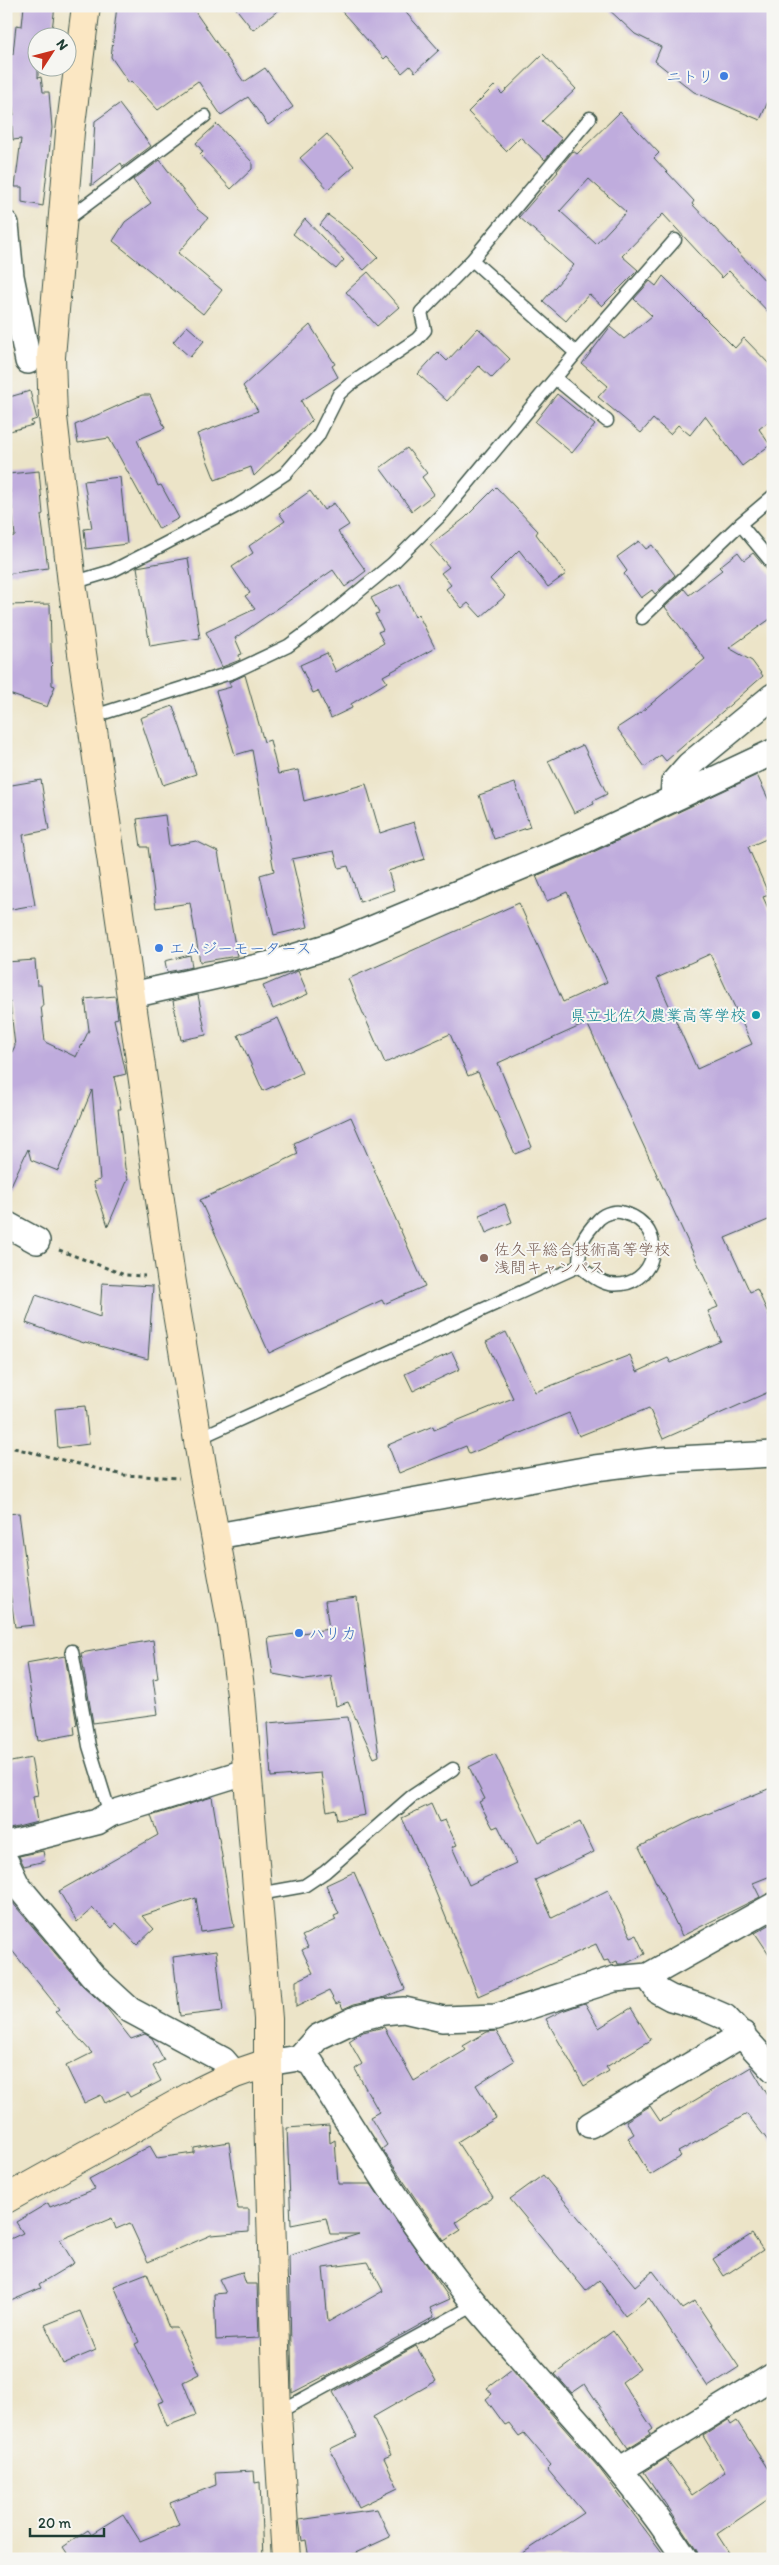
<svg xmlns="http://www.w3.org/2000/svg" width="779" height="2565" font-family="Itim,'Klee One',sans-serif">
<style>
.building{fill:#bfacdd;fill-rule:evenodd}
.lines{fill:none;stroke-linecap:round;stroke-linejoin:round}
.lane-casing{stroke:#3e564a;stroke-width:15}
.street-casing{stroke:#3e564a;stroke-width:28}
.secondary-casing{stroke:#3e564a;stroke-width:30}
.path{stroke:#3e564a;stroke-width:3;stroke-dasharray:4 4;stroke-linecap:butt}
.lane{stroke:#fff;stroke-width:12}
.street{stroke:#fff;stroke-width:25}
.secondary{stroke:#fbe7c3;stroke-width:28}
.shop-dot{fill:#3f7fe0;stroke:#f6f6f2;stroke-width:2}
.culture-dot{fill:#0f9aa8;stroke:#f6f6f2;stroke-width:2}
.education-dot{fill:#8d6e63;stroke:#f6f6f2;stroke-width:2}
.labels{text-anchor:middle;stroke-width:4;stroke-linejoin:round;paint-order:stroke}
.shop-label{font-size:16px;fill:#366cbe;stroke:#f6f6f2;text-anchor:start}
.culture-label{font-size:16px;fill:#0d838f;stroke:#f6f6f2;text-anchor:end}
.education-label{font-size:16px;fill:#785e54;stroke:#f6f6f2;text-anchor:start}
</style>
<rect width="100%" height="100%" fill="#f6f6f2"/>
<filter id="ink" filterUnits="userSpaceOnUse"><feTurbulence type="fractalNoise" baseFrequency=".02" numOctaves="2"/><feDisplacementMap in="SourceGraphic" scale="10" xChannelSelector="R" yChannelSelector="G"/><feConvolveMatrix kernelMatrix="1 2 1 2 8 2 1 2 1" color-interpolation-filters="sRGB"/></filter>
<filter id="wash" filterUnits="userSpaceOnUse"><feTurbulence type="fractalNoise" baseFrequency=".0096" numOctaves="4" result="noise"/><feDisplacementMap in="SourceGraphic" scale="20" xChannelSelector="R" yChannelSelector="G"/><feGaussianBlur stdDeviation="1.12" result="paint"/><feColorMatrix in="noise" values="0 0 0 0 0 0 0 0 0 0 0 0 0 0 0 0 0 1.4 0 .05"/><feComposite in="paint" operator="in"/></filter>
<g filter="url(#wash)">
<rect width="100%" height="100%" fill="#ece4c8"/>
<g id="blocks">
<!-- building -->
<path class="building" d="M24,6H55L51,38H38V78L41,77L43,92H49L52,128L43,206L22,202V187H15L21,139L13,140L11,115H14L6,64L9,63L8,54H13L16,25L22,26Z
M117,6H191L244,82L265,68L293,107L268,125L248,97L221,115L198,81L158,110L131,81L129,83L111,57Z
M234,6H284L253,30Z
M337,6H400L439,50L415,72L410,66L402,73L387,56L384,59Z
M605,6H773V90L760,120L694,92L655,61L661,47L635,34Z
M543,54L576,89L542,121L562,139L545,160L520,137L506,151L468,112L494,86L502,94Z
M119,104L151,146L123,167L121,163L91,186L95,121Z
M620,112L659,153L654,158L694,201L692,204L773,289V317L729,271L722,278L663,214L622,256L638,270L602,306L589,294L566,321L543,301L574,265L519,217L558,172L557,171L573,151L577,154ZM589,179L626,212L596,244L560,211Z
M217,124L252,162V169L231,189L200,155L203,152L196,143Z
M327,134L354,166L328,189L300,158Z
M160,160L197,209L208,218L178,253L222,290L203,314L113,241L125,222L151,203L133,180Z
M328,215L360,239L378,257L364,270L320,225Z
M305,219L344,260L336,269L293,234Z
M368,272L399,307L377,326L346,292Z
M663,276L735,348L744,338L773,368V418L759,429L770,445L742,466L705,416L690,435L678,425L670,434L653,419L641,433L598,397L608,386L582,364L610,327L624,339L652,316L634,299L650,281L656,286Z
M310,325L335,364L332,366L338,377L301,401L312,420L254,476L251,467L215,480L197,434L258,411L243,386Z
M187,326L204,341L190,357L173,342Z
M478,328L510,359L492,378L479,366L447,401L418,374L438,352L447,361Z
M30,391L37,419L31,421L33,425L6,432V398Z
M557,394L595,425L572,453L535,422Z
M142,395H150L165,428L137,440L158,486L161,485L179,518L159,529L109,438L78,443L75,425Z
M407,448L427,473L422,477L434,494L412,511L380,468Z
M39,471L43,514L41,515L48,568L6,574V537L15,536L8,474Z
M120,477L127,544L86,549L84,529L92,528L84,481Z
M496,487L538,531L536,534L566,574L548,587L519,550L490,579L505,596L481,617L468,603L462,608L446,589L451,585L441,573L449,567L430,545L465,518Z
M310,491L324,510L334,503L349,525L338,532L366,571L345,587L333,570L235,638L242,654L239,655L240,660L222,667L206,632L255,609L245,596L250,593L232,567L253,553L249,546L285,521L279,513Z
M639,541L646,549L652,545L675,575L655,594L652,590L641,598L624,574L627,571L617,557Z
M738,552L744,560L753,553L773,577V617L729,648L752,661L763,676L666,761L661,755L645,767L617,728L640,713L705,659L665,607L684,589L689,595L722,570L719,567Z
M188,558L200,638L150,646L137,567Z
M400,584L415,617L418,614L435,648L383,676L387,682L351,704L352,708L331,718L318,691L313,693L300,665L327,653L336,672L384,643L378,632L383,630L375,614L379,613L371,598Z
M50,604L52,685L55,686L47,707L6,693V605Z
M245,675L264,742L270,740L278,774L298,770L304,801L366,784L380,833L414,822L425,859L388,871L394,890L360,902L348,866L339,868L334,851L292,859L308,927L274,935L260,875L274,871L252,750L235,755L216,691L231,687L229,682Z
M173,706L196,774L163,785L140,718Z
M583,745L607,794L593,801L594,804L574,813L548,761Z
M757,775L773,809V836L748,847L769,895L763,897L773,919V1218L725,1238L750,1292L757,1289L773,1324V1390L663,1439L649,1408L579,1436L569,1413L469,1454L466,1446L399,1473L388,1445L433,1426L434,1430L513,1398L486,1342L506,1332L535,1392L630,1355L637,1372L668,1358L671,1363L721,1341L708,1311L718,1307L587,1023L498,1063L532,1147L515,1154L478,1072L468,1076L450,1034L385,1063L348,979L519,903L563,1002L607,982L567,892L547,901L536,876L587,855ZM710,954L752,1044L697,1069L657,978Z
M41,780L49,830L23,835L35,905L6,910V786Z
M515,783L530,827L494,839L479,795Z
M165,815L169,846L196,841L218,852L237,956L200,962L190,903L156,908L148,847H141L137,819Z
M190,955L192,967L167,972L165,961Z
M35,960L37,985H41L43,1006H41L45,1042L76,1057L89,1030L85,999L115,996L118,1018L114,1019L126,1074L114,1077L121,1109H118L125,1168L128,1179L108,1226L93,1182L100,1180L92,1090L58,1171L31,1160L28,1149L6,1196V1064L15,1046L10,1002H6V962Z
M298,971L308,994L273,1009L263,986Z
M198,995L206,1035L181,1040L173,1001Z
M278,1018L302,1073L263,1091L238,1035Z
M351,1117L425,1286L384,1304L382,1300L269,1353L200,1200L298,1154L294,1143Z
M505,1204L512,1222L486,1233L479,1215Z
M102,1283L153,1286L148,1359L85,1342L84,1343L26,1323L36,1295L100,1317Z
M452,1352L460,1369L413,1391L405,1374Z
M85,1406L89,1444L58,1448L55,1409Z
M19,1513L34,1625L15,1627L6,1564V1514Z
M357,1597L379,1756L374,1758L348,1702L336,1706L331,1676L306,1680L273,1674L268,1638L329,1629L325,1601Z
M153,1640L158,1678L153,1679L158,1714L93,1723L81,1653Z
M65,1656L77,1725L74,1726L75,1734L38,1741L26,1663Z
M348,1717L365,1815L337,1820L335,1809L327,1811L321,1773L271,1777L267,1723Z
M495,1754L539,1842L580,1822L594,1852L535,1880L552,1918L608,1890L631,1937L636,1935L645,1954L625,1964H618L617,1961L610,1964L608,1960L604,1961L596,1944L478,1996L429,1876L402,1818L431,1804L439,1822L445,1820L457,1845L452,1847L469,1885L516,1863L498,1826L493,1828L479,1802L485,1799L469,1767Z
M31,1758L38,1795L33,1796L37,1822L6,1830V1763Z
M773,1787V1875L753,1883L760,1897L682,1936L639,1847L693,1820Z
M212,1797L234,1927L201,1932L196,1898L142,1916L154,1929L137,1945L116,1923L112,1928L93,1908L77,1922L59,1891L158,1835L151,1816Z
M43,1851L45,1861L24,1866L19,1856Z
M354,1872L405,1989L386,1997L354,2004L343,2009L340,2002L336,2004L329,1991L296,2007V1981L313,1973L302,1950L308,1947L302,1936L336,1920L334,1916L339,1914L326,1885Z
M6,1895L82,1985L105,2006L131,2039L145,2034L152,2038L164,2060L153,2066L161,2081L130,2097L127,2092L105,2103L101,2095L84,2103L66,2066L92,2053L55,2012L59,2009L6,1943Z
M773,1923V1960L755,1933Z
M216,1951L223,2011L180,2016L173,1957Z
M585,2003L599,2028L631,2008L651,2040L606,2067L609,2071L584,2086L546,2019L562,2011Z
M384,2027L414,2081L466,2050L463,2046L487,2032L496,2031L514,2061L476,2085L496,2118L457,2142L493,2197L456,2222L461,2230L444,2241L382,2149L387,2145L370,2117L379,2112L355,2069L362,2064L349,2041L363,2032Z
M751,2067L773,2104V2147L747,2114L678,2152L681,2156L650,2175L628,2138L634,2134L626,2121L650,2106L660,2121Z
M329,2125L330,2143L335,2140L338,2184H371L450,2299L430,2308L434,2317L326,2377L325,2376L292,2393L289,2256L359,2234H330L326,2218L291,2225L287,2128ZM368,2262L383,2291L328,2322L323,2268Z
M229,2142L238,2209H249V2232L211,2235L148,2262L130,2223L116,2229L112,2218L60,2240L74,2263L39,2284L41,2288L6,2303V2241L23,2233L16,2222L48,2203L50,2207L95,2189L89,2179L150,2146L157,2158L194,2153V2148Z
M543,2175L635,2286L653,2271L682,2309L695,2301L739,2367L708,2387L649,2298L625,2316L599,2280L586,2291L510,2199Z
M752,2234L763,2250L724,2276L713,2259Z
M242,2272L246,2284H257L259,2338L216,2340L214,2294L226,2293L219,2279Z
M147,2273L169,2328H177L199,2374L183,2382L196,2415L167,2426L158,2403L164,2401L135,2344L139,2342L114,2286Z
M80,2311L96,2350L63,2364L45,2325Z
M613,2331L640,2369L622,2382L653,2429L649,2432L650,2434L628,2448L585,2384L572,2393L555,2374Z
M416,2346L436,2381L373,2417L391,2455L384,2458L398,2488L359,2507L330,2449L357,2436L333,2392Z
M512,2369L599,2468L667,2559H514L584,2513L547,2469L551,2465L524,2433L519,2436L509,2423L505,2425L486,2399L492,2394L487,2388Z
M728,2420L731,2425L737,2421L773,2477V2496L717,2534L733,2559H699L697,2551L644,2472L666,2458L692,2495L725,2472L703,2436Z
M254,2471L255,2483L260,2482L263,2559H71L63,2547L88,2530L91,2534L123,2514L140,2541L179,2525L170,2503L216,2485L215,2473Z
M377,2509L390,2537L351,2555L309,2559L306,2540L302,2541L299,2520Z"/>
</g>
</g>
<g filter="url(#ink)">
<use href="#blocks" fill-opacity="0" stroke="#3e564a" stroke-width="1"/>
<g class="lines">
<!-- lane casing -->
<g class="lane-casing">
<path id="lane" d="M65,221L205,116
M472,260L576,353
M556,379L607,421
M773,496L740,524L773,564
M72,583L112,571L155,549L235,507L285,474L318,436L339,394L349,385L417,339L425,330L421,312L472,260L590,118
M642,618L740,524
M91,717L233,672L288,646L329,616L392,564L444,512L576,353L675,240
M199,1438L579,1266C579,1243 583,1236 599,1219C605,1213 616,1210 624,1213C672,1227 656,1291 609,1284C598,1282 588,1273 579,1266
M72,1651L89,1746L110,1814
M259,1894L304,1886L325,1872L411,1797L453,1769
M277,2413L475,2305"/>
</g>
<!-- street casing -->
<g class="street-casing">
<path id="street" d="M6,224L11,276L28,361
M673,799L674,782L689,765L773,696
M132,995L271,964L333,945L581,842L773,752
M6,1224L37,1241
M217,1536L595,1468L659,1460L773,1454
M6,1845L97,1822L110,1814L248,1771
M6,1862L17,1885L93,1976L130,2010L223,2060L235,2074
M648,1976L658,1991L671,1998L702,2007L725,2017L773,2069
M299,2058L318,2037L358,2018L383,2012L404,2010L443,2019L496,2017L614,1979L648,1976L773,1906
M267,2063L299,2058L311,2063C363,2146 413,2229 475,2304C546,2390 624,2464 685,2559
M590,2125L743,2034
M621,2469L773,2376"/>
</g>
<!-- secondary casing -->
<g class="secondary-casing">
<path id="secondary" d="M86,6L70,132L51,357L53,417L72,583L171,1277L202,1465L232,1626L241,1695L268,2019V2114L277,2413L286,2559
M6,2199L200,2091L235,2074L267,2063"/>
</g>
<!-- path -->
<path class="path" d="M59,1250L125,1275L145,1276
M6,1446L123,1475L179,1478"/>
<!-- lane -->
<use href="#lane" class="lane"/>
<!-- street -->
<use href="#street" class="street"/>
<!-- secondary -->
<use href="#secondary" class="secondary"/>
</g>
</g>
<!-- markers -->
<g class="shop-dot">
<circle cx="724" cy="76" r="5"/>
<circle cx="159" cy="948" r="5"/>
<circle cx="299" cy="1633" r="5"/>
</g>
<circle class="culture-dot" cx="756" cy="1015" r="5"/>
<circle class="education-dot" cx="484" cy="1258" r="5"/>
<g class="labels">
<!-- shop labels -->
<g class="shop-label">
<text x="714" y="82" text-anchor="end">ニトリ</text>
<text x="169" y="954">エムジーモータース</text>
<text x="309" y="1639">ハリカ</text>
</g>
<!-- culture labels -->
<g class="culture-label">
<text x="746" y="1021">県立北佐久農業高等学校</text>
</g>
<!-- education labels -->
<g class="education-label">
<text x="494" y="1255">佐久平総合技術高等学校<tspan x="494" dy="18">浅間キャンパス</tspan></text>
</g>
</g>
<!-- margin -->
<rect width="779" height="2565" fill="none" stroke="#f6f6f2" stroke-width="25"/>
<!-- north arrow -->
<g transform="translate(52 52) rotate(54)"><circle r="24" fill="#f6f6f2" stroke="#a0aca6"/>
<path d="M0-4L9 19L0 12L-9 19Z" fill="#c8321e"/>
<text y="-8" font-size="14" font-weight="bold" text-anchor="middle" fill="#1f3d34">N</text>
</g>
<!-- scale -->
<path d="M30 2528v8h74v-8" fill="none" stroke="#1f3d34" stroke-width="2.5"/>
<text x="38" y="2528" font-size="15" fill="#1f3d34" stroke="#f6f6f2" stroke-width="4" paint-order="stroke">20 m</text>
</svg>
